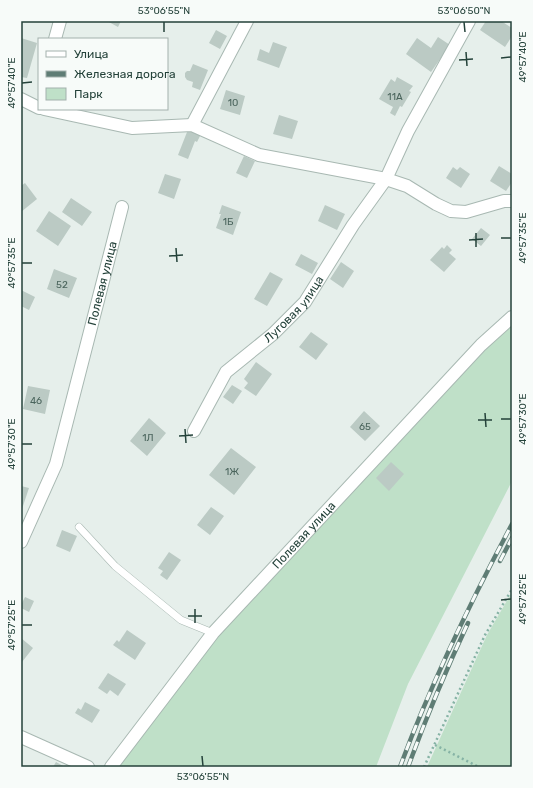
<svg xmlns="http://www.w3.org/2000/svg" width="533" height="788" font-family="Rubik,sans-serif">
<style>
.green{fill:#bfe0c8}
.building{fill:#bbcac4}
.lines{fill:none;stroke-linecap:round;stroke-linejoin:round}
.service-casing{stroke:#a8b8b2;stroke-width:8}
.minor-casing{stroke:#a8b8b2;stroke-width:14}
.path{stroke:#86b3a5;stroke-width:2.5;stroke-dasharray:2 3;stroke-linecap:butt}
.service{stroke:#fff;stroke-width:7}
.minor{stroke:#fff;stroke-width:12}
.rail-casing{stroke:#5f7d75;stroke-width:4.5}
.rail{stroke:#f7fbf9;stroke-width:3;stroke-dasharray:9;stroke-linecap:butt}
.ticks{fill:none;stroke:#24423a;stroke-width:1.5}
.labels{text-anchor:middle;stroke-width:3;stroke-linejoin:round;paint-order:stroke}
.number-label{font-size:10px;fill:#4a645c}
.street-label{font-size:12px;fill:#24423a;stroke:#f7fbf9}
.neatline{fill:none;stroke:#24423a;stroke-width:1.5}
.ticks-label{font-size:10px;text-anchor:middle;fill:#24423a}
</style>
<rect width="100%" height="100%" fill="#e6efeb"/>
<!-- green -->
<path class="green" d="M512,322V481L408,684L376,767H119L212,639Z
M512,592V767H427L487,635Z"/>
<!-- building -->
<path class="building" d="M107,21H121L118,27Z
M486,21H501L512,28V36L505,47L480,30Z
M216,30L227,36L220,49L209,43Z
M438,37L450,45L431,72L406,54L417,38L431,48Z
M21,38L37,43L27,78L21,77Z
M273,42L287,47L279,68L257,60L260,49L269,53Z
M193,64L208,70L200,90L192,87L193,82L187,80L185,77V73L187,71H190Z
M397,77L413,86L409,91L411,92L402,107L400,106L395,116L390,113L393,107L379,99L391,79L395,82Z
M226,90L245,96L240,115L220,109Z
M279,115L298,121L292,139L273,134Z
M189,127L202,132L197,142L195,141L188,159L178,155Z
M244,156L255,161L247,178L236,173Z
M499,166L512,174V182L506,191L490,181Z
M453,167L457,170L460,167L470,174L461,188L446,178Z
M165,174L181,179L174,199L158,193Z
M25,183L37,199L21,212V186Z
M71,198L92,212L82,226L62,212Z
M222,205L241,212L233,235L216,228L221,214H219Z
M325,205L345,214L337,230L318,221Z
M49,211L71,226L58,246L36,231Z
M481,228L490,235L481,246L472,239Z
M447,245L452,250L449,253L456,259L444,272L430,260L442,247L444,249Z
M301,254L318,263L312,274L295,265Z
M341,262L354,271L343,288L330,279Z
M54,269L77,278L69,298L47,289Z
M270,272L283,279L267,306L254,299Z
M21,290L35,297L29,310L21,306Z
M311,332L328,344L316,360L299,347Z
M256,362L272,374L256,396L244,388L248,383L244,379Z
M232,385L242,391L233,404L223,397Z
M28,386L50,390L45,414L23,409Z
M364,411L380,426L365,441L350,427Z
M149,418L166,433L147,456L130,441Z
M231,448L256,467L234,495L209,475Z
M391,462L404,474L389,491L376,478Z
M21,486L29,488L21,512Z
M211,507L224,516L210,535L197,525Z
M62,530L77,536L70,552L56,546Z
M169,552L181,560L167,580L160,575L163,571L158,568Z
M25,597L34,601L29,612L21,608V605Z
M127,630L146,643L135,660L113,645L117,640L119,642Z
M21,638L33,648L22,662L21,661Z
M108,673L126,684L118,696L110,690L107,694L98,688Z
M85,702L100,710L92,723L75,713L78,708L81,710Z
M56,762L65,767H53Z"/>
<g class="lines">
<!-- service casing -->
<g class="service-casing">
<path id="service" d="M79,527L115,566L181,620L213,633"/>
</g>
<!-- minor casing -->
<g class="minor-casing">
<g id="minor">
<path d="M55,39L60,21"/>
<path d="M21,99L39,108"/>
<path d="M44,109L132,128L192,125L259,155L386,179L407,186L436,204L451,211L466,212L504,201H512"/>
<path d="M192,125L247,21"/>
<path id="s1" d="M194,431L226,372L273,334L305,302L353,225L386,179L408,131L469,21"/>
<path id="s2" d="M21,542L56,464L122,207"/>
<path d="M21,737L88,767"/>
<path id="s3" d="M111,767L213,633L481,345L512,317"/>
</g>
</g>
<!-- path -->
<path class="path" d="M435,745L479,767
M424,767L485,635L512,589"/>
<!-- service -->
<use href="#service" class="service"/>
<!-- minor -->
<use href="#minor" class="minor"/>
<!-- rail casing -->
<g class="rail-casing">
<path id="rail" d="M500,561L512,538
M400,767C431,683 470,603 512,524
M408,767C426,718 446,670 468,623"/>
</g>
<!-- rail -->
<use href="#rail" class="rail"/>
</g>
<!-- ticks -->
<path class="ticks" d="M164,22V32M464,22L465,32M466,52L467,66M501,58L511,57M459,60L473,59M22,83L32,82M476,233V247M501,238H511M469,240L483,239M176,248L177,262M169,256L183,255M22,263H32M485,413L486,427M501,419H511M478,420H492M185,429L186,443M179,436L193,435M22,444H32M501,600L511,599M195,609V623M188,616H202M22,625H32M202,756L203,766"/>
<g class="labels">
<!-- number labels -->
<g class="number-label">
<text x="395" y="100">11А</text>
<text x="233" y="106">10</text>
<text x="228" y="225">1Б</text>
<text x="62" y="288">52</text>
<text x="36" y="404">46</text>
<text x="365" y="430">65</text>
<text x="148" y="441">1Л</text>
<text x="232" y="475">1Ж</text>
</g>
<!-- street labels -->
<g class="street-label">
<text dy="4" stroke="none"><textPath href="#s2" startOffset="272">Полевая улица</textPath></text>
<text dy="4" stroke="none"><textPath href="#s1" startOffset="160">Луговая улица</textPath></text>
<text dy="4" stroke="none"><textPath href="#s3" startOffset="302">Полевая улица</textPath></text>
</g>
</g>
<!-- border -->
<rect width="533" height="788" fill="none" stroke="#f7fbf9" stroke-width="44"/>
<!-- legend -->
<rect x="38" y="38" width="130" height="72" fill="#f7fbf9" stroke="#a3b1ad"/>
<rect x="46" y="51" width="20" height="6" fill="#ffffff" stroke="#a3b1ad"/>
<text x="74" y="58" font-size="12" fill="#24423a">Улица</text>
<rect x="46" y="71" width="20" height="6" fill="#5f7d75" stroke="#a3b1ad"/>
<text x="74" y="78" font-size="12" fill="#24423a">Железная дорога</text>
<rect x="46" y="88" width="20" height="12" fill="#bfe0c8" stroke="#a3b1ad"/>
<text x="74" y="98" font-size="12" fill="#24423a">Парк</text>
<rect x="22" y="22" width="489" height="744" class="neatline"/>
<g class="ticks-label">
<text x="164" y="14">53°06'55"N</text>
<text x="464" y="14">53°06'50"N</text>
<text transform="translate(522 57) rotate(-90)" y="4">49°57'40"E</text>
<text transform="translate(11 83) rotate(-90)" y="4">49°57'40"E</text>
<text transform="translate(522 238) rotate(-90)" y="4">49°57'35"E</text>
<text transform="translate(11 263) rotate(-90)" y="4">49°57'35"E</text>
<text transform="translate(522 419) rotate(-90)" y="4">49°57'30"E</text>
<text transform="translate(11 444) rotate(-90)" y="4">49°57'30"E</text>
<text transform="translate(522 599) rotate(-90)" y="4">49°57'25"E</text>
<text transform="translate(11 625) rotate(-90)" y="4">49°57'25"E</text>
<text x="203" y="780">53°06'55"N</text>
</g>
</svg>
